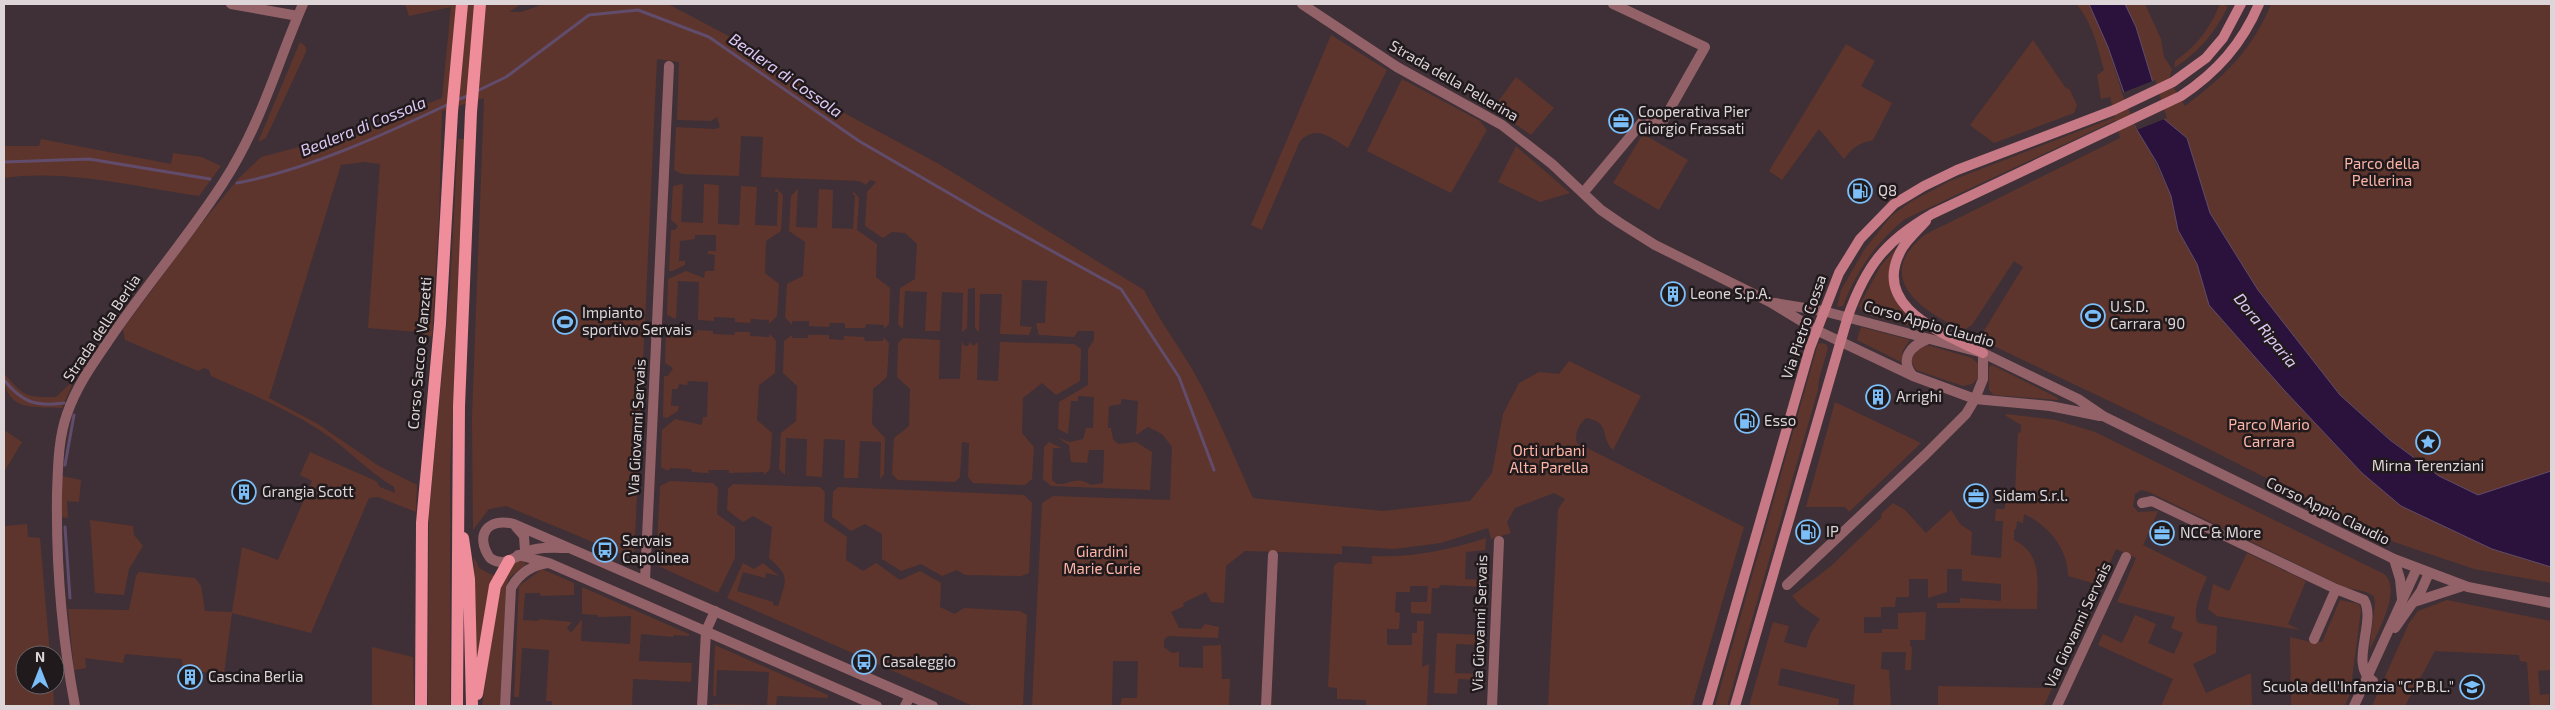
<svg xmlns="http://www.w3.org/2000/svg" width="2555" height="710" font-family="'Exo 2',sans-serif">
<style>
.green{fill:#5e352d}
.water{fill:#2b123c;stroke:#614c6b}
.pier{fill:#3e3036}
.lines{fill:none;stroke-linecap:round;stroke-linejoin:round}
.stream{stroke:#614c6b;stroke-width:3}
.minor{stroke:#936268;stroke-width:10}
.tertiary{stroke:#936268;stroke-width:10}
.secondary{stroke:#c77a85;stroke-width:10}
.primary{stroke:#ef8d9a;stroke-width:12}
.labels{text-anchor:middle;stroke-width:5;stroke-linejoin:round;paint-order:stroke}
.street-label{font-size:15px;fill:#ded5d8;stroke:#201a1d}
.poi-label{font-size:15px;fill:#ded5d8;stroke:#201a1d;text-anchor:start}
.park-label{font-size:15px;fill:#feb5a6;stroke:#201a1d}
.water-label{font-size:16px;font-style:italic;fill:#e0c9f6;stroke:#201a1d}
</style>
<rect width="100%" height="100%" fill="#3e3036"/>
<!-- green -->
<path class="green" d="M405,4H521L509,12H521L544,4H668L757,51L846,114L939,164L1144,290C1158,318 1176,342 1192,369C1216,410 1233,455 1253,498L1383,511L1470,501L1492,473L1503,414L1519,383L1539,372L1559,374L1569,361L1641,396L1613,450C1599,436 1612,423 1586,418C1579,424 1574,434 1577,443L1744,527L1692,706H1548L1558,509L1565,499L1554,493L1515,508L1507,522L1511,533L1491,539L1488,528L1441,543L1394,549L1342,546V554L1245,551L1226,566L1224,603L1211,602L1206,592L1183,603L1184,606L1171,612L1179,628L1201,629L1205,624L1219,627L1218,638L1168,636L1164,640V647L1172,653L1179,652V667L1203,668V646L1221,645L1222,679H1230L1229,706H1120L1122,698H1137L1138,661H1113L1112,706H1032L1042,503L1053,496L1170,500L1172,447L1162,434L1148,427L1136,435L1138,401L1121,399V404L1109,406L1108,428H1111L1113,439L1118,444L1136,442L1152,452L1150,490L1051,486L1043,479L1044,447L1049,442L1062,448H1053L1052,480L1057,484C1072,485 1075,475 1091,485L1103,483L1104,450H1089L1087,463L1071,462L1069,445L1058,438L1070,442L1083,439L1086,428H1093L1094,397L1078,396V401H1071L1068,434L1058,429L1059,402L1088,385V349L1094,340V331H1078L1074,337L1039,335L1036,323H1045L1047,281L1022,280L1020,326L1032,327L1029,335L1000,334L1002,294H980L979,332L975,328V288L968,289L967,328L962,332L963,293L942,292L940,331H925L927,292L905,291L903,329L898,324L900,288L915,279L917,244L905,233L892,232L883,238L865,226L867,192L876,182L870,180L866,185L859,181L761,177L763,137L741,136L739,176L682,174L674,170L676,127L715,129L720,127L717,117L711,121L677,120L679,62L657,59L634,559L506,506L489,509L473,530L472,417L484,98L442,111L439,215L432,337L418,332L368,328L380,164L364,162L341,165L269,398L318,424L379,466L417,485L416,512L378,497L369,498L311,633L232,613L224,674L192,671L191,666L183,667L182,659L125,654L123,663L85,658L86,668L74,670L68,609L129,610L136,576L139,572L195,578L201,586L205,611L232,612L242,547L278,560L312,481L300,475L310,452L376,481L380,487L395,493L394,487C367,471 345,446 318,429C285,408 247,392 211,376L209,370L204,368L198,371L125,340L123,329L201,224L239,178L261,157L352,133L442,98L451,7L409,16Z
M2076,4H2089L2108,47L2122,93L2171,196L2178,230L2197,264L2209,305L2284,390L2362,473L2401,506L2492,549L2551,567V583L2474,569L2391,541L2191,440L1979,339L2023,267L2014,261L1972,325L1964,330C1921,312 1871,276 1926,234L2120,138L2116,120L1905,219C1876,242 1856,272 1843,306L1837,307L1841,290L1864,250L1891,216L1912,201L1950,181L2115,117L2110,97L2101,99L2097,75L2104,70C2097,46 2093,23 2076,4Z
M2125,4H2145L2161,39L2164,57L2172,69L2169,80L2185,106C2223,78 2253,49 2271,4H2551V471L2479,495L2439,476L2391,440L2340,395L2258,290L2210,213L2187,138L2164,119L2136,27Z
M2220,4L2228,6C2215,33 2199,52 2174,68L2175,61C2197,46 2210,28 2220,4Z
M1331,35L1387,70L1348,148C1330,138 1318,124 1300,141L1262,230L1251,225Z
M2033,40L2065,87L2070,90L2077,105L2074,113L1994,143L1970,125Z
M300,42L306,47V52L266,138L258,142Z
M1846,44L1875,61L1861,86L1892,103L1873,140C1859,143 1853,147 1844,159L1819,129L1782,180L1769,171Z
M1516,77L1554,108L1531,135L1496,110L1497,107L1495,106Z
M1402,79L1480,121L1487,130L1451,193L1367,151Z
M1643,134L1688,160L1659,210L1613,183Z
M41,139L171,164L173,153L202,157L221,166L199,196C135,187 68,169 4,178V146H39Z
M458,139H464L450,469V706H428L429,514L450,287Z
M1516,146L1570,193L1540,202L1498,182Z
M683,184L681,222L703,223L704,184L719,185L718,224L739,225L741,186L757,187L755,225L777,226L778,192H775L776,188L783,195L781,231L766,241L765,273L779,284L777,316L769,324V320L751,319L750,323L735,322V318L714,317V321L698,320L699,282L678,281L676,319L667,315L668,279L686,271L704,278L705,271H714L715,255L708,254V251H716V235H695V239L680,241L679,261H685V265L672,271H669L671,230H675L678,226L671,220L673,186Z
M798,189L796,227L817,228L819,189L833,190L832,228L853,229L855,195H853V191L859,198L857,230L877,244L876,277L890,288L889,324L884,329V325L866,324L865,328H845V323H830L829,327L809,326V321H792V325L785,317L787,284L803,276L805,242L789,231L791,196Z
M1898,246C1879,278 1895,313 1926,330L1865,314L1859,306L1880,267Z
M1861,327L1910,340L1903,350L1901,362L1857,340Z
M675,329L676,332L697,333V330L713,331V334L734,335L735,332H750V336L769,337L770,334L776,341L775,373L759,385L757,420L772,433L770,469L764,475V472L729,473V470H708L709,473L692,472L691,469L670,468L668,471L661,467L662,430L675,419L702,425L703,417H707L708,382L688,381L687,385L679,384L678,389H672L671,406H679L678,411L667,418L663,417L664,376H668L673,368L665,363L666,332Z
M792,335V338H808V335H829V339L844,340V336L864,337L865,341H883V337L889,343L887,377L873,389L872,424L885,438L884,474L880,479L881,442L860,441L858,478H844L845,440L824,439L822,477L806,476L807,439L786,438L785,475L779,469L781,433L796,421L797,386L783,373L784,341Z
M903,338L940,340L939,379H960L962,341L964,346H968L970,342L973,346L978,342L977,380L998,381L1000,342L1074,344L1081,349L1080,381L1056,395L1042,383L1023,398L1022,433L1034,447L1032,479L1025,485L973,483L968,477L969,443L962,442L960,477L955,482L898,480L892,474L894,438L909,426L910,389L897,377L898,343Z
M1821,343L1826,344L1828,348L1819,379L1818,390L1727,706H1715L1818,344Z
M1927,345L1972,358L1978,364L1979,377L1972,384L1963,386L1916,370L1911,361L1914,352Z
M1992,365L2058,398V400L1994,395L1989,390V367Z
M4,373C22,395 26,398 56,397L74,380L62,408C33,407 4,411 4,373Z
M1835,402L1921,443L1849,512L1845,507H1806Z
M2006,414L2056,420L2095,432L2384,574C2403,590 2376,634 2369,652L2375,604L2374,596L2366,592L2344,587L2149,492L2141,490L2135,494L2133,506L2138,512L2158,511L2143,545L2207,577C2202,589 2191,611 2198,623L2217,626L2216,653L2193,664L2206,693L2251,673L2252,706H2161L2173,679L2098,645L2103,634L2122,643L2135,615L2156,624L2148,643L2174,654L2183,633L2171,628L2175,617L2117,602L2136,558L2116,549L2103,578L2096,584L2068,576C2068,548 2048,525 2024,514L2023,523L2017,521L2016,529L2014,530V540C2043,554 2037,582 2037,609L1937,608V603H1960V598L2001,601V584L1962,581V569H1947V592L1928,598V579H1909V597H1896L1895,607H1881V617H1864V633H1882V629H1898V613L1926,612L1925,640H1910V646L1912,647L1911,670H1905L1906,652H1882L1881,669L1889,670L1891,706H1853L1855,685L1781,668L1778,685L1839,699L1838,706H1749L1773,622L1789,626L1784,642L1806,648L1811,633L1820,619L1801,606L1792,596L1831,566L1881,518L1882,513L1893,503L1905,510L1926,533L1951,510L1961,525L1972,532L1971,555L2001,558L2003,521H1995L1996,509H2005V491H2015L2018,433L2021,432V425L2006,416Z
M4,430L22,442L4,472Z
M62,476L81,480L79,502L67,501L68,518L61,517Z
M670,481L713,483L718,488L717,514L735,527V558L718,593L656,565L660,486Z
M733,484L820,487L825,492L824,521L847,537L846,560L863,571L876,563L900,580L920,571L941,583L940,607L955,614L964,608L1020,611L1027,615L1023,706H973L727,598L743,563L754,569L763,563L779,576L766,573L765,578L743,572L737,591L773,602V605L778,606C786,579 791,578 769,558L772,527L753,516L743,522L727,510L728,489Z
M838,487L1024,495L1032,503L1029,573L1021,576L965,575L957,570L942,576L921,564L901,571L882,559V534L865,524L851,531L832,517L833,492Z
M90,520L133,526L134,535L143,546L129,569L124,595L95,593Z
M27,524L28,537L40,538L50,655H25V685H53L54,706H4V526Z
M1486,538L1485,550L1466,552L1465,579L1484,580V587L1440,585L1439,588H1432L1431,614L1411,613V602H1427L1428,586H1410V592H1396L1395,612L1400,613L1399,629H1387V645H1412V633H1417V621H1424L1422,667L1429,664L1427,706H1366V700L1337,699V688L1328,687L1334,566L1338,562L1372,564V556C1412,558 1448,550 1486,538Z
M2247,553L2306,581L2288,624L2300,630L2217,616L2208,609L2213,584L2229,591Z
M474,556L479,568L494,576L476,669Z
M522,559L526,564L509,578L506,587L500,706H482L500,585L513,565Z
M542,569L574,583V595L541,596L540,593H525L523,620L539,621V619L572,622L567,628L571,633L582,619L581,641L630,644L631,616L598,617V615L582,614V587L689,634V636L674,635L673,637L641,634L639,661L692,663L691,682L633,679L632,706H552V701H546L549,650L522,648L519,697H514L519,586Z
M2340,600L2359,604L2361,610L2350,694L2345,706H2291L2290,637L2310,642H2322Z
M2447,600L2551,621V670L2538,671L2540,695L2549,694V706H2530L2527,662L2520,661L2519,655L2435,651L2405,706H2372L2409,623L2418,611Z
M1437,633L1482,635L1481,645L1456,644L1455,673L1480,674V680L1458,679L1457,694L1434,693Z
M715,645L828,695V698L777,696L776,706H713V704L767,705L769,672L717,670L716,696H713Z
M372,647L413,657L414,706H372Z
M1938,686L2052,688L2044,706H1938Z"/>
<!-- water -->
<path class="water" d="M2089,4H2125L2136,27L2164,119L2187,138L2210,213L2258,290L2340,395L2390,440L2439,476L2478,495L2551,471V567L2492,549L2401,506L2362,473L2284,390L2209,305L2197,264L2178,230L2171,196L2157,163L2137,130L2108,47Z"/>
<!-- pier -->
<path class="pier" d="M2155,80L2167,118L2137,130L2122,93Z"/>
<g class="lines">
<!-- stream -->
<path class="stream" d="M475,92L506,77L589,15L638,10L709,37L859,141L983,213L1121,289L1179,377L1214,470
M457,100L470,95
M4,162L89,159L210,179
M237,183C307,170 385,134 449,104
M4,380C22,402 35,407 64,403
M65,465L74,415
M65,527L70,598"/>
<!-- minor -->
<path class="minor" d="M231,4L298,16
M1302,4L1397,67L1502,125L1552,164L1601,210L1620,223L1655,245L1770,302L1816,330
M1583,193L1644,120L1662,123L1705,47L1613,4
M1775,303L1823,311
M2142,503L2152,501L2336,589L2364,600C2377,621 2348,666 2373,681
M518,555L549,563L877,706
M645,580L669,66
M1787,585L1925,455L1966,414L1975,399
M2314,639L2336,589
M75,706C62,637 56,565 57,494C58,468 58,439 67,414C76,387 93,363 109,340C145,287 188,237 223,183C261,125 276,66 303,4
M505,706L511,588C519,574 532,565 548,563
M702,706L706,631L715,611
M905,706L910,696
M1266,706L1273,555
M1492,706L1499,541
M2057,706L2126,557"/>
<!-- tertiary -->
<path class="tertiary" d="M1823,311L1983,353L2078,399L2103,416L2394,559L2468,587L2551,603
M1816,330L1913,376L1975,399L2050,406L2100,416
M1913,376C1899,359 1910,346 1928,339
M1975,399L1983,379V353
M516,527L524,536L525,551
M568,548C558,548 547,547 536,549C520,551 506,570 490,558C474,535 488,517 514,524L933,706
M2394,559L2400,579L2402,599
M2414,602L2463,586
M2395,628L2421,591L2429,573
M2354,706L2417,568"/>
<!-- secondary -->
<path class="secondary" d="M1926,221C1919,229 1909,238 1903,247C1867,306 1943,333 1983,353
M1707,706L1810,348L1839,273L1860,239L1894,204L1924,186L1957,170L2114,110L2173,82L2206,58L2223,38L2241,4
M1735,706L1848,316C1866,266 1885,241 1932,214L2181,96C2217,72 2242,44 2259,4"/>
<!-- primary -->
<path class="primary" d="M463,538L469,579L472,706
M477,694L495,586L509,561
M421,706L422,523L440,324L452,112L462,4
M457,706L459,406L471,112L480,4"/>
</g>
<!-- icons -->
<defs>
<g id="office-ring" transform="scale(1.25)"><circle r="9.5" fill="#201a1d" stroke="#7bbef8" stroke-width="1.5"/><path d="M-6-3h4V-5.5h4V-3h4V5H-6ZM-1-4.5V-3h2v-1.5ZM-6 0V1H6V0Z" fill="#7bbef8"/></g>
<g id="fuel-ring" transform="scale(1.25)"><circle r="9.5" fill="#201a1d" stroke="#7bbef8" stroke-width="1.5"/><path d="M-5.5-6h7V0h2V4h1.3V-2.5L3-4.5l.8-.8L6-3V5H2.5V1h-1V6h-7ZM-4.2-4.7v3.2H.2V-4.7Z" fill="#7bbef8"/></g>
<g id="building-ring" transform="scale(1.25)"><circle r="9.5" fill="#201a1d" stroke="#7bbef8" stroke-width="1.5"/><path d="M-4-6H4V6H1V3H-1V6H-4ZM-2.5-4.3h1.7v1.8h-1.7ZM.8-4.3h1.7v1.8H.8ZM-2.5-1h1.7V.8h-1.7ZM.8-1h1.7V.8H.8Z" fill="#7bbef8"/></g>
<g id="stadium-ring" transform="scale(1.25)"><circle r="9.5" fill="#201a1d" stroke="#7bbef8" stroke-width="1.5"/><path d="M0-5a6.5 5 0 1 0 0 10a6.5 5 0 1 0 0-10ZM-3.5-1.8h7v3.6h-7Z" fill="#7bbef8"/></g>
<g id="sight-ring" transform="scale(1.25)"><circle r="9.5" fill="#201a1d" stroke="#7bbef8" stroke-width="1.5"/><path d="M0-6L1.8-2.2L6-1.7L2.9 1.2L3.7 5.4L0 3.3L-3.7 5.4L-2.9 1.2L-6-1.7L-1.8-2.2Z" fill="#7bbef8"/></g>
<g id="bus-ring" transform="scale(1.25)"><circle r="9.5" fill="#201a1d" stroke="#7bbef8" stroke-width="1.5"/><path d="M-5-6H5V4H4V6H2V4H-2V6H-4V4H-5ZM-3.5-4V0h7V-4ZM-3.5 1.2v1.5H-2V1.2ZM2 1.2v1.5H3.5V1.2Z" fill="#7bbef8"/></g>
<g id="school-ring" transform="scale(1.25)"><circle r="9.5" fill="#201a1d" stroke="#7bbef8" stroke-width="1.5"/><path d="M0-5L7-2L0 1L-7-2ZM-4 1L0 2.5L4 1V4Q0 6-4 4Z" fill="#7bbef8"/></g>
</defs>
<g fill-rule="evenodd">
<use href="#office-ring" x="1621" y="121"/>
<use href="#fuel-ring" x="1860" y="191"/>
<use href="#building-ring" x="1673" y="294"/>
<use href="#stadium-ring" x="2093" y="316"/>
<use href="#stadium-ring" x="565" y="322"/>
<use href="#building-ring" x="1878" y="397"/>
<use href="#fuel-ring" x="1747" y="421"/>
<use href="#sight-ring" x="2428" y="442"/>
<use href="#building-ring" x="244" y="492"/>
<use href="#office-ring" x="1976" y="496"/>
<use href="#fuel-ring" x="1808" y="532"/>
<use href="#office-ring" x="2162" y="533"/>
<use href="#bus-ring" x="605" y="550"/>
<use href="#bus-ring" x="864" y="662"/>
<use href="#building-ring" x="190" y="677"/>
<use href="#school-ring" x="2472" y="687"/>
</g>
<g class="labels">
<!-- street labels -->
<g class="street-label">
<text transform="translate(1454 81) rotate(30)" y="5">Strada della Pellerina</text>
<text transform="translate(1929 324) rotate(16)" y="5">Corso Appio Claudio</text>
<text transform="translate(1804 327) rotate(-71)" y="5">Via Pietro Cossa</text>
<text transform="translate(102 328) rotate(-56)" y="5">Strada della Berlia</text>
<text transform="translate(420 353) rotate(-85)" y="5">Corso Sacco e Vanzetti</text>
<text transform="translate(637 427) rotate(-87)" y="5">Via Giovanni Servais</text>
<text transform="translate(2328 511) rotate(26)" y="5">Corso Appio Claudio</text>
<text transform="translate(1480 623) rotate(-88)" y="5">Via Giovanni Servais</text>
<text transform="translate(2078 625) rotate(-65)" y="5">Via Giovanni Servais</text>
</g>
<!-- poi labels -->
<g class="poi-label">
<text x="1638" y="117">Cooperativa Pier<tspan x="1638" dy="17">Giorgio Frassati</tspan></text>
<text x="1878" y="196">Q8</text>
<text x="1690" y="299">Leone S.p.A.</text>
<text x="2110" y="312">U.S.D.<tspan x="2110" dy="17">Carrara '90</tspan></text>
<text x="582" y="318">Impianto<tspan x="582" dy="17">sportivo Servais</tspan></text>
<text x="1896" y="402">Arrighi</text>
<text x="1764" y="426">Esso</text>
<text x="2428" y="471" text-anchor="middle">Mirna Terenziani</text>
<text x="262" y="497">Grangia Scott</text>
<text x="1994" y="501">Sidam S.r.l.</text>
<text x="1826" y="537">IP</text>
<text x="2180" y="538">NCC &amp; More</text>
<text x="622" y="546">Servais<tspan x="622" dy="17">Capolinea</tspan></text>
<text x="882" y="667">Casaleggio</text>
<text x="208" y="682">Cascina Berlia</text>
<text x="2454" y="692" text-anchor="end">Scuola dell'Infanzia "C.P.B.L."</text>
</g>
<!-- park labels -->
<g class="park-label">
<text x="2382" y="169">Parco della<tspan x="2382" dy="17">Pellerina</tspan></text>
<text x="2269" y="430">Parco Mario<tspan x="2269" dy="17">Carrara</tspan></text>
<text x="1549" y="456">Orti urbani<tspan x="1549" dy="17">Alta Parella</tspan></text>
<text x="1102" y="557">Giardini<tspan x="1102" dy="17">Marie Curie</tspan></text>
</g>
<!-- water labels -->
<g class="water-label">
<text transform="translate(786 75) rotate(35)" y="6">Bealera di Cossola</text>
<text transform="translate(363 126) rotate(-22)" y="6">Bealera di Cossola</text>
<text transform="translate(2266 330) rotate(51)" y="6">Dora Riparia</text>
</g>
</g>
<!-- border -->
<rect width="2555" height="710" fill="none" stroke="#ded5d8" stroke-width="10"/>
<!-- north arrow -->
<g transform="translate(40 670)"><circle r="24" fill="#201a1d" stroke="#6c6568"/>
<path d="M0-4L9 19L0 12L-9 19Z" fill="#7bbef8"/>
<text y="-8" font-size="14" font-weight="bold" text-anchor="middle" fill="#ded5d8">N</text>
</g>
</svg>
